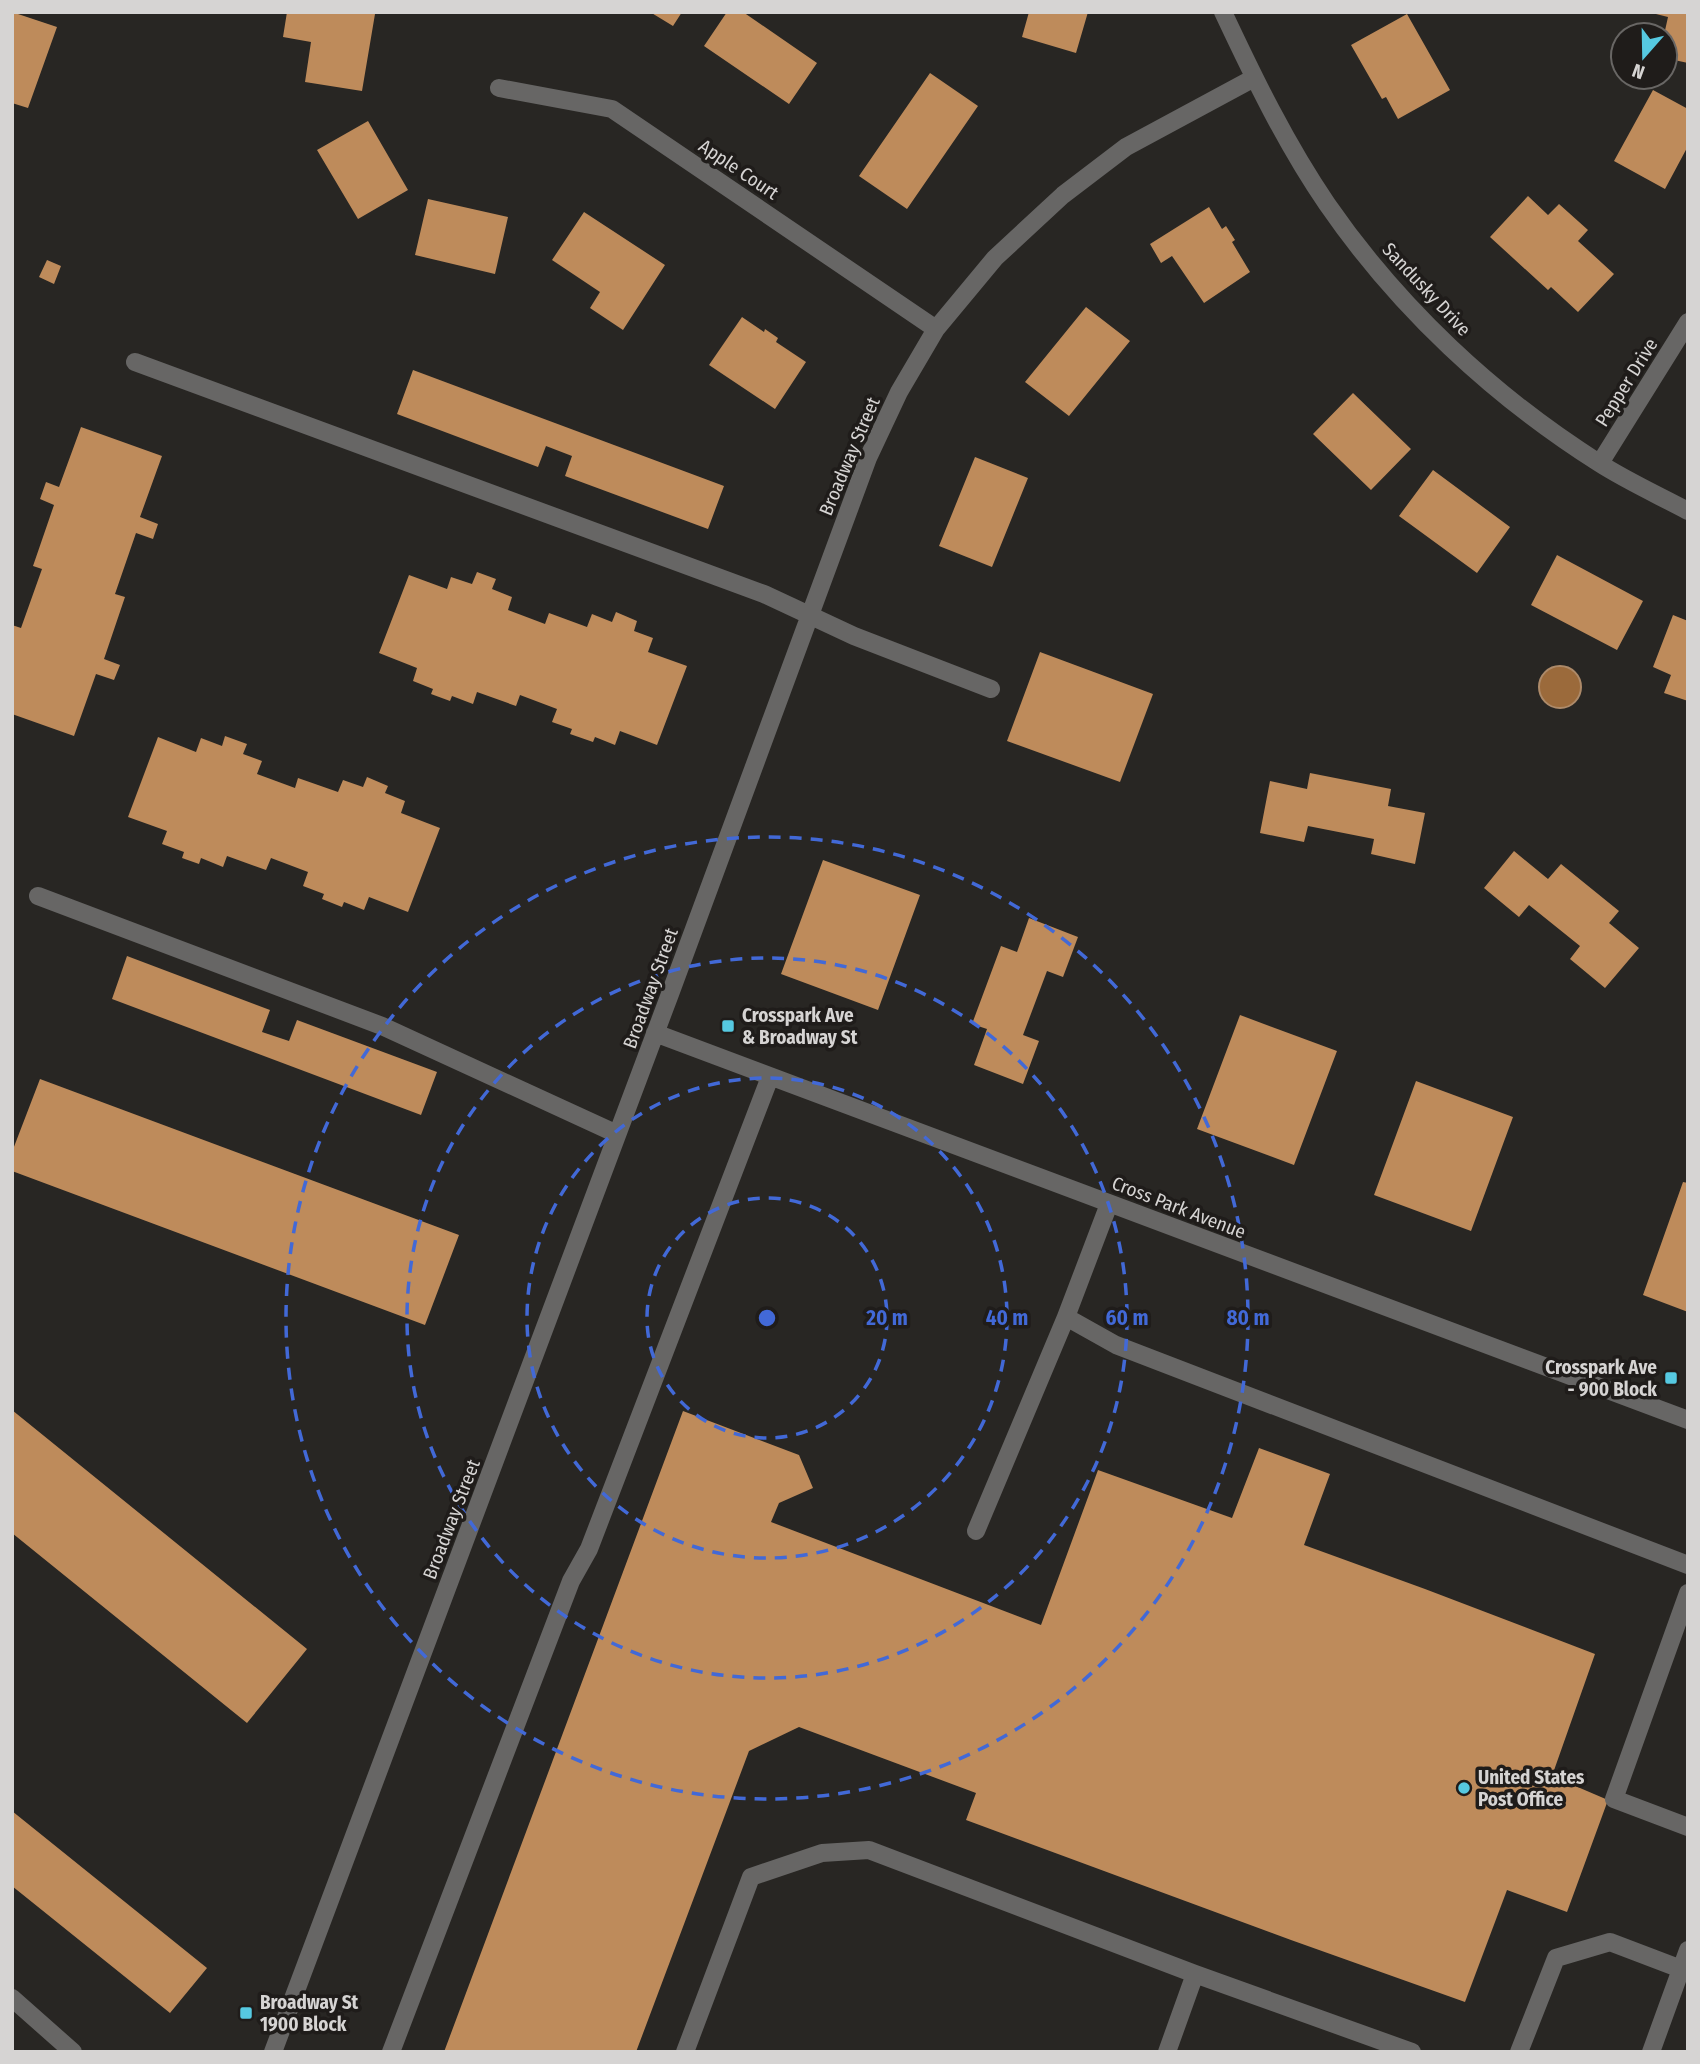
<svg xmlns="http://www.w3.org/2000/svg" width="1700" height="2064" font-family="'Fira Sans Condensed',sans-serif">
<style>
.water{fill:#9b6a3b;stroke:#ad8a69;stroke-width:2}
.building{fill:#be8b5b}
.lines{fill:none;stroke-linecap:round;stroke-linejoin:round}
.minor{stroke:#676665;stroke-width:18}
.ring{fill:none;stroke:#4269d7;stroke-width:3.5;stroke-dasharray:12 9}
.poi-dot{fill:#56c9e1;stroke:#1f1c1a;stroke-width:2.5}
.labels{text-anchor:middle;stroke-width:7;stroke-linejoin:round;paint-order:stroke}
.street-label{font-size:19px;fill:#d6d4d3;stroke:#1f1c1a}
.poi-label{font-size:19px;font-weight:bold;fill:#d6d4d3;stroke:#1f1c1a;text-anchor:start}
.centre{fill:#4269d7;stroke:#1f1c1a;stroke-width:3.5}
.ring-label{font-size:21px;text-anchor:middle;font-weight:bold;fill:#4269d7;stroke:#1f1c1a;stroke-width:7;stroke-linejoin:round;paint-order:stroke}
</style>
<rect width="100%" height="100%" fill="#282623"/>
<!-- water -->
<path class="water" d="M1539 687a21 21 0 1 1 42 0a21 21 0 1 1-42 0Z"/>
<!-- building -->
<path class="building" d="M12,12L57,27L28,108L12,103Z
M287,12H364L375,14L362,91L305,82L311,42L283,37Z
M650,12H682L673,26Z
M727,12H743L817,63L789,104L704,46Z
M1029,12H1088L1076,53L1022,37Z
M1648,12H1688V63L1665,58L1664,35L1668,17Z
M1407,14L1450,90L1398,119L1386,97L1382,99L1351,45Z
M930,73L978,106L907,209L859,176Z
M1653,90L1688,109V146L1665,189L1614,161Z
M368,121L408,190L358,219L317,150Z
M1528,196L1548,215L1559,204L1588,230L1578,241L1614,274L1578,312L1551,287L1548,290L1490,237Z
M428,199L508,217L495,274L415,255Z
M1209,207L1222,229L1226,226L1235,240L1232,242L1250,272L1204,303L1172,256L1161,263L1150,244Z
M584,212L665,265L623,330L590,308L600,292L552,260Z
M47,260L61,266L54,284L39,277Z
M1086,307L1130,341L1069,416L1025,382Z
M742,317L764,332L765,329L778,338L776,342L806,362L775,409L709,365Z
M413,370L724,486L708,529L565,476L572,456L546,446L538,467L397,414Z
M1353,393L1411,449L1371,490L1313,434Z
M81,427L162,456L140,517L158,524L153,539L136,533L115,594L125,597L104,659L120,665L114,680L96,674L74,736L12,714V625L21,628L42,569L33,566L54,505L40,499L46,482L59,487Z
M975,457L1028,478L992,567L939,546Z
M1433,470L1510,527L1477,573L1399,516Z
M1557,555L1643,601L1617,650L1531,605Z
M477,572L496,579L492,589L512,597L508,610L545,624L549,613L587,627L592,614L612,622L616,612L637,621L634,631L653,638L648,652L687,666L657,745L620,731L615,745L595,737L593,742L570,734L572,729L552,722L557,709L520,695L516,706L477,692L473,704L452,696L450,701L431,694L433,689L413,681L417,668L379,653L409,575L447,589L451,577L472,584Z
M1673,615L1688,621V701L1664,693L1671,675L1653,667Z
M1040,652L1153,694L1120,782L1007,741Z
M225,736L247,744L243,754L262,761L257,774L295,788L298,778L338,792L343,780L363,787L367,777L388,786L385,793L405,801L401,813L440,828L408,912L369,897L364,910L344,902L342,907L322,899L324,894L303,886L308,872L271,858L266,870L227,856L223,867L201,858L199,864L182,858L184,852L162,844L167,831L128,817L158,737L196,752L201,738L222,746Z
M1310,773L1391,789L1388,806L1425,813L1415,864L1371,854L1374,839L1308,826L1304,842L1260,833L1270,781L1307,789Z
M1514,851L1548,879L1561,864L1619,911L1609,923L1639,948L1605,988L1570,959L1580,946L1529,905L1519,917L1484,888Z
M823,860L920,895L878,1010L781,974Z
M1029,918L1078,937L1063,977L1047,971L1023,1035L1039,1041L1023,1084L974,1065L987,1029L972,1024L1001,946L1017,952Z
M127,956L270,1010L262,1032L289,1041L297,1020L437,1072L421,1115L112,999Z
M1240,1015L1337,1051L1294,1165L1197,1129Z
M40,1079L459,1235L425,1325L12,1171V1152Z
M1416,1081L1513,1117L1471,1231L1374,1195Z
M1683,1182L1688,1183V1312L1643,1295Z
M12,1410L307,1649L247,1723L12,1533Z
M683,1411L799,1455L813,1488L779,1503L771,1522L1041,1625L1098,1470L1232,1518L1259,1448L1330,1474L1304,1545L1425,1589L1595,1654L1552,1776L1608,1800L1567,1912L1507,1890L1465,2002L1291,1940L966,1820L976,1793L799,1727L749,1751L636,2052H444Z
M12,1811L207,1968L170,2013L12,1886Z"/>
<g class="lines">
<!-- minor -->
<path class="minor" d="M1223,12C1254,78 1286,144 1327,204C1398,307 1493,396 1599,463C1627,481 1658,495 1688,511
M499,88L612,109L936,329
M135,362L764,594L854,636L991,689
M1600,463L1688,322
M38,896L382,1026L617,1134
M655,1033L1688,1420
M1109,1204L1066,1317L1116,1345L1688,1565
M976,1531L1066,1317
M1688,1593L1614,1799L1688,1827
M12,1998L73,2052
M273,2052L670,994L868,458L899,392L936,329L995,258L1063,195L1126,147L1254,78
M391,2052L571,1581L589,1549L770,1077
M685,2052L751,1877L822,1853L869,1850L1195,1974L1412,2052
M1167,2052L1195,1974
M1519,2052L1556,1958L1610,1942L1681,1969
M1651,2052L1688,1950"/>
</g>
<!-- distance rings -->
<g class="ring">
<circle cx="767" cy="1318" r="120"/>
<circle cx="767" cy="1318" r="240"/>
<circle cx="767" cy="1318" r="360"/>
<circle cx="767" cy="1318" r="481"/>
</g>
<!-- markers -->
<g class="poi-dot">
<rect x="721" y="1019" width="14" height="14" rx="3.5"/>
<rect x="1664" y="1371" width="14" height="14" rx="3.5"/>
<circle cx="1464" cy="1788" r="7"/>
<rect x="239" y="2006" width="14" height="14" rx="3.5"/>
</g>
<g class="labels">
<!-- street labels -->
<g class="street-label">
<text transform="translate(739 169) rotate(34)" y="7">Apple Court</text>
<text transform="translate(1427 289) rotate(47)" y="7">Sandusky Drive</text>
<text transform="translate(1626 382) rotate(-58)" y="7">Pepper Drive</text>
<text transform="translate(849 456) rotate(-67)" y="7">Broadway Street</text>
<text transform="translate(650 988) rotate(-70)" y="7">Broadway Street</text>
<text transform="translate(1179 1207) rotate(21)" y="7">Cross Park Avenue</text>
<text transform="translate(451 1519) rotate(-69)" y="7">Broadway Street</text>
</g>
<!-- poi labels -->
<g class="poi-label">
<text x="742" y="1022">Crosspark Ave<tspan x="742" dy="22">&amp; Broadway St</tspan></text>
<text x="1657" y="1374" text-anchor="end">Crosspark Ave<tspan x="1657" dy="22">- 900 Block</tspan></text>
<text x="1478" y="1784">United States<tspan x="1478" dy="22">Post Office</tspan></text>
<text x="260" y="2009">Broadway St<tspan x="260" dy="22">1900 Block</tspan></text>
</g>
</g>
<circle cx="767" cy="1318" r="10" class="centre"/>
<g class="ring-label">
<text x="887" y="1325">20 m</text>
<text x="1007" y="1325">40 m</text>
<text x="1127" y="1325">60 m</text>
<text x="1248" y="1325">80 m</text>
</g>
<!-- border -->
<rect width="1700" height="2064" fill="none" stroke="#d6d4d3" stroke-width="28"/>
<!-- north arrow -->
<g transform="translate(1644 56) rotate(200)"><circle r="33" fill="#1f1c1a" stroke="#686664" stroke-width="2"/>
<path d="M0-5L12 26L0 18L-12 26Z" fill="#56c9e1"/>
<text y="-10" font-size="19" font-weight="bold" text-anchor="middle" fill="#d6d4d3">N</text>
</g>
</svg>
